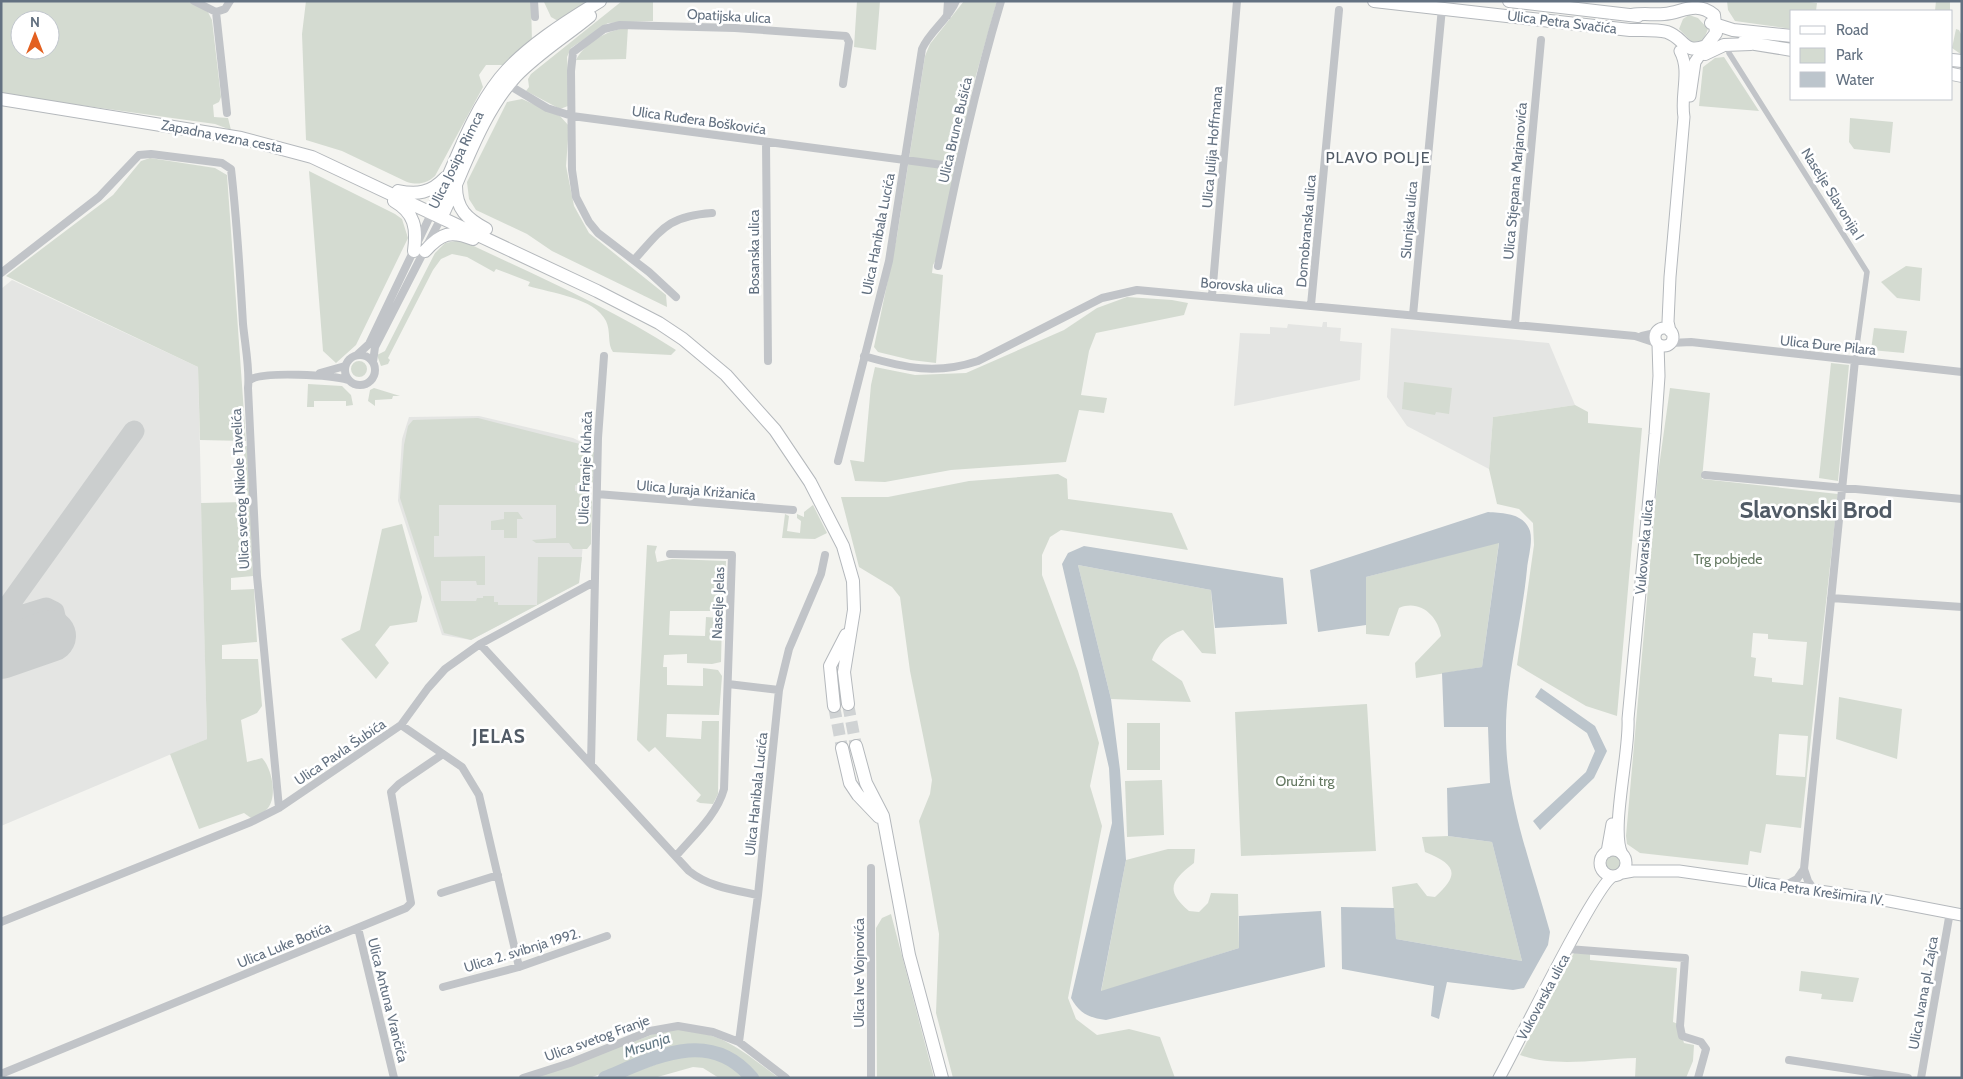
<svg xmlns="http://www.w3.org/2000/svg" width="1963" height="1079" font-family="Cabin,sans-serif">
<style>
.built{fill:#e4e5e3}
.green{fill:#d4dbd1;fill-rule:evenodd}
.water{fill:#bcc5cc}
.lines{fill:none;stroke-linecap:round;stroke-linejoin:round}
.river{stroke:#bcc5cc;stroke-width:14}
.taxiway{stroke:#cbcece;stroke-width:21}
.runway{stroke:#cbcece;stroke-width:52}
.primary-tunnel{stroke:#d0d3d4;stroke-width:12;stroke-dasharray:12 6;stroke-linecap:butt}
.secondary-casing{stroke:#b4b8bc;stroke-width:13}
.primary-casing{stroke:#b4b8bc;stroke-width:14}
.pedestrian{stroke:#c1c4c8;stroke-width:5.5}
.minor{stroke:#c1c4c8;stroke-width:8}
.secondary{stroke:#fff;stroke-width:11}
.primary{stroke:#fff;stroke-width:12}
.labels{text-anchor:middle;stroke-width:5;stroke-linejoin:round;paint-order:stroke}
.street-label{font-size:14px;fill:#637181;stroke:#fff}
.park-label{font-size:14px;fill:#647861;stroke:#fff}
.water-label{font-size:15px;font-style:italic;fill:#637985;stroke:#fff}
.quarter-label{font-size:16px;letter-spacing:1px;fill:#515b66;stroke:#fff}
.district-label{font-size:19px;font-weight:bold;letter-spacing:1px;fill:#515b66;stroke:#fff}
.town-label{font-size:24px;font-weight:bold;fill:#515b66;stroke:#fff}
</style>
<rect width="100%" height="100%" fill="#f4f4f0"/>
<!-- built -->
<path class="built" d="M12,280L198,367L207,739L1,826V289Z
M1323,322H1327V327L1341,328L1340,341L1362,343L1360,380L1234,406L1240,333L1270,334V327L1287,328L1288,324L1322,327Z
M1391,328L1549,343L1575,405L1493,417L1489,469L1407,426L1387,397Z
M479,416L573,438L593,448L579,583L471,640L442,635L398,501L402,439L409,417Z"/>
<!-- green -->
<path class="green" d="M1,1H190L208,12L212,20L221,97L219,102L213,105L214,117L228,118L231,130L215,124L1,94ZM20,20H50V50H20Z
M306,1H531L532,42L505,65H486L479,75L483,87L435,176C426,184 418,185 407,182L342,151L306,140L302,34Z
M588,1L558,21L551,17L544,2Z
M622,1H653V21L608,23L571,48L567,57L570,98L568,106L560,109L526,91L529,87L528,79L531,74Z
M857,1H880L876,50L854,47Z
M964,1H997L973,86L938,256L933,265L932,273L943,275L936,363L911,360L878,352L874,347L897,236L925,56L930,44Z
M1727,1H1802L1817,3L1816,11H1792V29L1735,21L1728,10Z
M1936,1H1950V11H1935Z
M1689,15L1698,18L1708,29L1703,41L1692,42L1679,29L1683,19Z
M628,27L626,59L576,60C586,41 607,31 628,27Z
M1956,29L1959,30L1962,36V55L1952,48Z
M1724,57L1759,111L1699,106L1703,67L1715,58Z
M522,99L560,116L569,126L566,166L574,206L589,233L666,295L667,307L552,251L527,234L476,210L469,199L467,182L507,102Z
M1850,118L1893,122L1890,153L1854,149L1849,142Z
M150,158L215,168L227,175L246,441L200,440L198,367L6,276L113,195L141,161Z
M309,171L395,214L402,219L408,238L356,345L336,363L323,351Z
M456,241H463C535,275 609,307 676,350L671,355L613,352C607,344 611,331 606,321C595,298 551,293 528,286L530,282L496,269L494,272L467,257L452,254L441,259L433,270L388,358L390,360L388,364L381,366L377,355L385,351L435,253L445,243Z
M1906,266L1922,268L1920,301L1897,298L1881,282Z
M1127,297L1172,300L1188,303L1184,315L1096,333L1089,351L1081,395L1107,398L1104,413L1079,410L1066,462L951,470L885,482L855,481L850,460L864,462L871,385L875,367L915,375L966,373L1064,330L1097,308Z
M1874,328L1907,331L1904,353L1871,350Z
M351 369a8 8 0 1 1 16 0a8 8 0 1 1-16 0Z
M1831,363L1849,365L1838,481L1819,478Z
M1404,382L1452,388L1449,414L1436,412L1435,415L1402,409Z
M308,384L342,386L351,395L353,405L346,406V401H314V407H307Z
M374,388L400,396H393L392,399L375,400V406L368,401L370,390Z
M1670,388L1710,393L1702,479L1838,494L1801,828L1766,824L1761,853L1750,851L1748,865L1640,853L1627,844L1626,836L1658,474ZM1753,633L1768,634V639L1807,642L1803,685L1772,682V678L1754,676L1756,658L1751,657ZM1779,734L1808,736L1805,777L1776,775Z
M1575,405L1588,412V423L1642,428L1617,716L1586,706L1517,665L1534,545L1533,523L1519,509L1497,504L1489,469L1493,417Z
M478,418L580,444L595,453L593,482L588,486L575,485V491L587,493L592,501L591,544L587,549H573L569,543H536L532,540L556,538V505H439V536H434V557L485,556V585H477L476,581H441V601H476L477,598H483V596H494V602H498V605H537L538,557H582L579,583L471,640L444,633L400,498L404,445L408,426L413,420Z
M244,446H248L253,576L231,578V590L254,589L257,642L222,645V659H258L262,706L257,713L241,720L247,762L262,758C271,767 278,795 268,808C264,813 257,816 251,818L244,813L199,829L170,754L207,739L201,503L245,502Z
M1058,474L1067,479L1068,499L1172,513L1188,550L1061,530L1050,537L1042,555V575L1078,671L1099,743L1090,786L1102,826L1068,998L1076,1019L1097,1035L1129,1029L1160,1037L1175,1078H953L936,1013L939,934L919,821L930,794L932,780L910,671L900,597L892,587L859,567L841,497H888L969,481Z
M813,505L827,533L815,539L782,538L785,514L789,516L787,531L800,533L801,521L797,518V514L804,517V512Z
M504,512H518L523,519H517V538H504V530H491V521L504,519Z
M402,524L422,597L417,622L390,626L375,645L389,663L376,679L341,639L360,630L382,529Z
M1499,542L1482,667L1416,678L1415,663L1441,636C1438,616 1420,599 1399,608L1389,636L1366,634V577Z
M647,545L657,546L655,552L657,562L672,559L726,561L724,611H670L669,635L705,636L706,617L720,618L722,621L721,662L712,664L687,663V654L664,655L663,667H667V685L703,686V668L718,670L722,676L719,715L667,714L666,737L701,739L702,721H719L718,794L713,804L700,803L696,801L701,795L655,747L649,752L637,740Z
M1078,565L1211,590L1216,654L1202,653L1183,630C1166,636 1158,644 1152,660L1182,681L1191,702L1111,699Z
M1839,697L1902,709L1897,759L1836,739Z
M1367,704L1376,851L1241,856L1235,712Z
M1127,723H1160V770H1127Z
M1162,780L1164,835L1127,837L1125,781Z
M1448,836L1492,842L1522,961L1396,939L1392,887L1417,883L1427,896L1435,897C1462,873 1454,864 1425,852L1422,837Z
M1168,849H1195L1194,863C1172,880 1164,890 1189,911L1199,912L1208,903L1211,893L1238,894L1239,948L1101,992L1126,860Z
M1605 863a8 8 0 1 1 16 0a8 8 0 1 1-16 0Z
M891,914L934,1078H877L876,928L882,918Z
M1574,953L1590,954V960L1677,968L1673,1022L1678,1024L1684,1043L1694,1045L1693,1061L1686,1078H1635L1636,1058C1599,1059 1556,1068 1520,1055Z
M1801,971L1859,978L1853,1002L1821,999L1822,994L1799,991Z
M674,1029C722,1031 742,1051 779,1078H759C715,1024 671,1046 617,1067C608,1070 598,1076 589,1078C572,1079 552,1078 535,1078L662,1031Z
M698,1054L726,1063L745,1078H719L703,1068L693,1067L654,1078H618L682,1055Z"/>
<!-- water -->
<path class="water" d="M1488,512C1503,513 1524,513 1530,531C1533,542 1528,558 1527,569C1522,622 1506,676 1506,730C1505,799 1532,866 1550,932L1548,945L1524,988L1513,990L1447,982L1439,1019L1431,1016L1434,986L1342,969L1341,907L1394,908L1396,939L1522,961L1492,842L1448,836L1447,788L1490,783L1488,727H1444L1442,673L1482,667L1499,543L1366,577V625L1318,632L1310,570Z
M1084,546L1283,578L1287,624L1215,628L1211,590L1078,565L1111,699L1120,770L1126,860L1101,991L1239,948V916L1321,911L1325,967L1106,1020C1089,1018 1079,1013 1071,998L1112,823L1109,768L1062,564L1068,553Z
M1541,688L1595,726L1607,751L1594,778L1540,830L1533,821L1586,772L1595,751L1587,733L1535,697Z"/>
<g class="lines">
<!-- river -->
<path class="river" d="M605,1078C654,1058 709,1027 752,1078"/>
<!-- taxiway -->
<path class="taxiway" d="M1,616L134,431
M1,622L46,608L54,612C57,622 56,628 50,636"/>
<!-- runway -->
<path class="runway" d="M1,653L50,636"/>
<!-- primary-tunnel -->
<path class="primary-tunnel" d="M848,704L856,746
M834,706L842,748"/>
<!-- secondary casing -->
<g class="secondary-casing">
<path id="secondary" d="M1690,96L1695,62L1706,46
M1655 337a9 9 0 1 1 18 0a9 9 0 1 1-18 0Z
M1670,331L1668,322L1670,277L1684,117C1680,95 1691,71 1680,51
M1600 863a13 13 0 1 1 26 0a13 13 0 1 1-26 0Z
M1607,852L1612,824
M1622,854C1610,830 1630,752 1628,719L1655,434L1659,376L1658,344
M1622,873L1633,871H1679L1889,901L1962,915
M1499,1078C1516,1048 1595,885 1613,876"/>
</g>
<!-- primary casing -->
<g class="primary-casing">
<path id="primary" d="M1374,1L1630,30C1642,30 1656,29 1667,32C1685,38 1683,55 1706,46L1716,33L1714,15C1695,0 1682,13 1664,14C1653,15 1643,13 1632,15
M1509,1L1638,16
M1711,23L1733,30L1792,36
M1743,42L1792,50
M1705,54L1724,45L1751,44
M1952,60L1962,61
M1952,74L1962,76
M1,99L241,138L312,157L597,291L659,323L683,339L726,375L775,430L810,482L843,546L853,581L854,610L844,672L848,704
M456,186C456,209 467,219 486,229
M398,191C417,195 431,193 445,178
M394,201C415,213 417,228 414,251
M432,212C454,168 469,117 500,78C524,48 567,21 600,1
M442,216C464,170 481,114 516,76C538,53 566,36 590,16
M425,251C441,233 451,230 473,239
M834,706L830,666L846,635
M856,746L866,783L883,816L909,955L942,1078
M842,748L850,783L858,795L879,817"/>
</g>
<!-- pedestrian -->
<path class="pedestrian" d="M1729,53L1867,272L1855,360"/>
<!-- minor -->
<path class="minor" d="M194,1L216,12
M534,1L535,17
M216,12L227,113
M216,12L225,9L230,1
M947,16L948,1
M507,84L547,108L572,116L958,167
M766,142L768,361
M634,260C662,229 668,216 712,213
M938,266C956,177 975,88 1001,1
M1,273L99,197L139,155L151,154L222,163L231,169C237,221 240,272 243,324C245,345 250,369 248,388L257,576L279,808
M1212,296L1237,1
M676,297L649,272L598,233L589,222L576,197L572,170L571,71L573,52L604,29L620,25L735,28L846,36L849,42L843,84
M1311,305L1339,10
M1413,315L1442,8
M1515,324L1541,40
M1642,336L1655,333
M1671,343L1691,342L1962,372
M357,355L369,344L432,212
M345 370a15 15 0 1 1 30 0a15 15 0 1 1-30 0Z
M864,356C905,368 936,375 978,361L1102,298L1137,290L1635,336L1656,343
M373,362L375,347L442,216
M320,373L345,366
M250,380C262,371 333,375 348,380
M838,461L889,261L922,49C930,31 948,20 956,1
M1705,475L1962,499
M597,494L793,510
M670,554L732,555L724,789C717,815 693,836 676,856
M1831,598L1962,607
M480,644L594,582
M728,684L779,690
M401,725L462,767L479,795L519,967
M591,764L598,438L604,356
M1786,885L1797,879L1804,869
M1815,891L1808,881L1804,869L1855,360
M441,893L498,875
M1,922L251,822L279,808L401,725L428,688L445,669L480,644L689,871C709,887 734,890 758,895
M358,928L394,1078
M1568,949L1685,958L1680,1026L1682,1036L1701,1042L1706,1049L1698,1078
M443,987L519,967L607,936
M739,1042L758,895L779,690L789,649L821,574L825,555
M1789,1060L1908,1078
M1,1074L406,908L411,903L391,792L399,784L443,754
M523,1078L570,1063L650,1031L678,1026L713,1032L739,1042L786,1078
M871,1078V868
M1921,1078L1950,912"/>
<!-- secondary -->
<use href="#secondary" class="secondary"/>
<!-- primary -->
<use href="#primary" class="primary"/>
</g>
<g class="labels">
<!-- street labels -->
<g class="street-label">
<text transform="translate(729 16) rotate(3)" y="5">Opatijska ulica</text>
<text transform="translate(1562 22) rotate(7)" y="5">Ulica Petra Svačića</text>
<text transform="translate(699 120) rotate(8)" y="5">Ulica Ruđera Boškovića</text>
<text transform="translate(955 130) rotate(-77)" y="5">Ulica Brune Bušića</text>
<text transform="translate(222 136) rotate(11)" y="5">Zapadna vezna cesta</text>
<text transform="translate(1212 147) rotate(-85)" y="5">Ulica Julija Hoffmana</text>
<text transform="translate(456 160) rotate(-64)" y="5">Ulica Josipa Rimca</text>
<text transform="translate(1515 181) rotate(-85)" y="5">Ulica Stjepana Marjanovića</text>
<text transform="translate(1833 194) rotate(58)" y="5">Naselje Slavonija I</text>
<text transform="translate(1409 220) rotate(-85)" y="5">Slunjska ulica</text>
<text transform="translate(1306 231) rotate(-85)" y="5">Domobranska ulica</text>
<text transform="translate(878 234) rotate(-79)" y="5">Ulica Hanibala Lucića</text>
<text transform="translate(754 252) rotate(-90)" y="5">Bosanska ulica</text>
<text transform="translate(1242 286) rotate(5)" y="5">Borovska ulica</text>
<text transform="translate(1828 345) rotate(6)" y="5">Ulica Đure Pilara</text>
<text transform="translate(585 468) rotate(-88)" y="5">Ulica Franje Kuhača</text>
<text transform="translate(240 489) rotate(-93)" y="5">Ulica svetog Nikole Tavelića</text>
<text transform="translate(696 490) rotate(5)" y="5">Ulica Juraja Križanića</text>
<text transform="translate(1644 547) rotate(-85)" y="5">Vukovarska ulica</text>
<text transform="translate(718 603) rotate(-88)" y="5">Naselje Jelas</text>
<text transform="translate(340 752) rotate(-34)" y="5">Ulica Pavla Šubića</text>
<text transform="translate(756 794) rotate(-84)" y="5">Ulica Hanibala Lucića</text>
<text transform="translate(1816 891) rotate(8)" y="5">Ulica Petra Krešimira IV.</text>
<text transform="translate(284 945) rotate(-22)" y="5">Ulica Luke Botića</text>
<text transform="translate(522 950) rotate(-17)" y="5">Ulica 2. svibnja 1992.</text>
<text transform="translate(859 973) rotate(-90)" y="5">Ulica Ive Vojnovića</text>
<text transform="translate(1923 993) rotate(-80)" y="5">Ulica Ivana pl. Zajca</text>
<text transform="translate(1543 997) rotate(-62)" y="5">Vukovarska ulica</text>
<text transform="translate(388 1000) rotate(76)" y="5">Ulica Antuna Vrančića</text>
<text transform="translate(597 1038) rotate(-20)" y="5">Ulica svetog Franje</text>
</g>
<!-- park labels -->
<g class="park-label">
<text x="1728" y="564">Trg pobjede</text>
<text x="1305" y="786">Oružni trg</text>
</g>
<!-- water labels -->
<g class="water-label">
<text transform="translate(647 1045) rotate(-19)" y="5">Mrsunja</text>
</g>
<!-- quarter labels -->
<g class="quarter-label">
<text x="1378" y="163">PLAVO POLJE</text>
</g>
<!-- district labels -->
<g class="district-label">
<text x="499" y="743">JELAS</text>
</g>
<!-- town labels -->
<g class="town-label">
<text x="1816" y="518">Slavonski Brod</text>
</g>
</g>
<!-- border -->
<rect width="1963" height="1079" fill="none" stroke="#637181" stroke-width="5"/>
<!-- legend -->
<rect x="1790" y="10" width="162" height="90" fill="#ffffff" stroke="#c1c6cd"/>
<rect x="1800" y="26" width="25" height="8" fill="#ffffff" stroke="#c1c6cd"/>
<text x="1836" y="35" font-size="15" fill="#637181">Road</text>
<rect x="1800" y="48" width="25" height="15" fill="#d4dbd1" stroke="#c1c6cd"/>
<text x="1836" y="60" font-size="15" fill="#637181">Park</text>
<rect x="1800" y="72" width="25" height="15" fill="#bcc5cc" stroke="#c1c6cd"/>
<text x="1836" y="85" font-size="15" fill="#637181">Water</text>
<!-- north arrow -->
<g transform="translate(35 35)"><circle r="24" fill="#ffffff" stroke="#c1c6cd"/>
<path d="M0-4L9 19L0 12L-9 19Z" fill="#e36020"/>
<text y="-8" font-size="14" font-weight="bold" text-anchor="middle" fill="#637181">N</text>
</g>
</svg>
